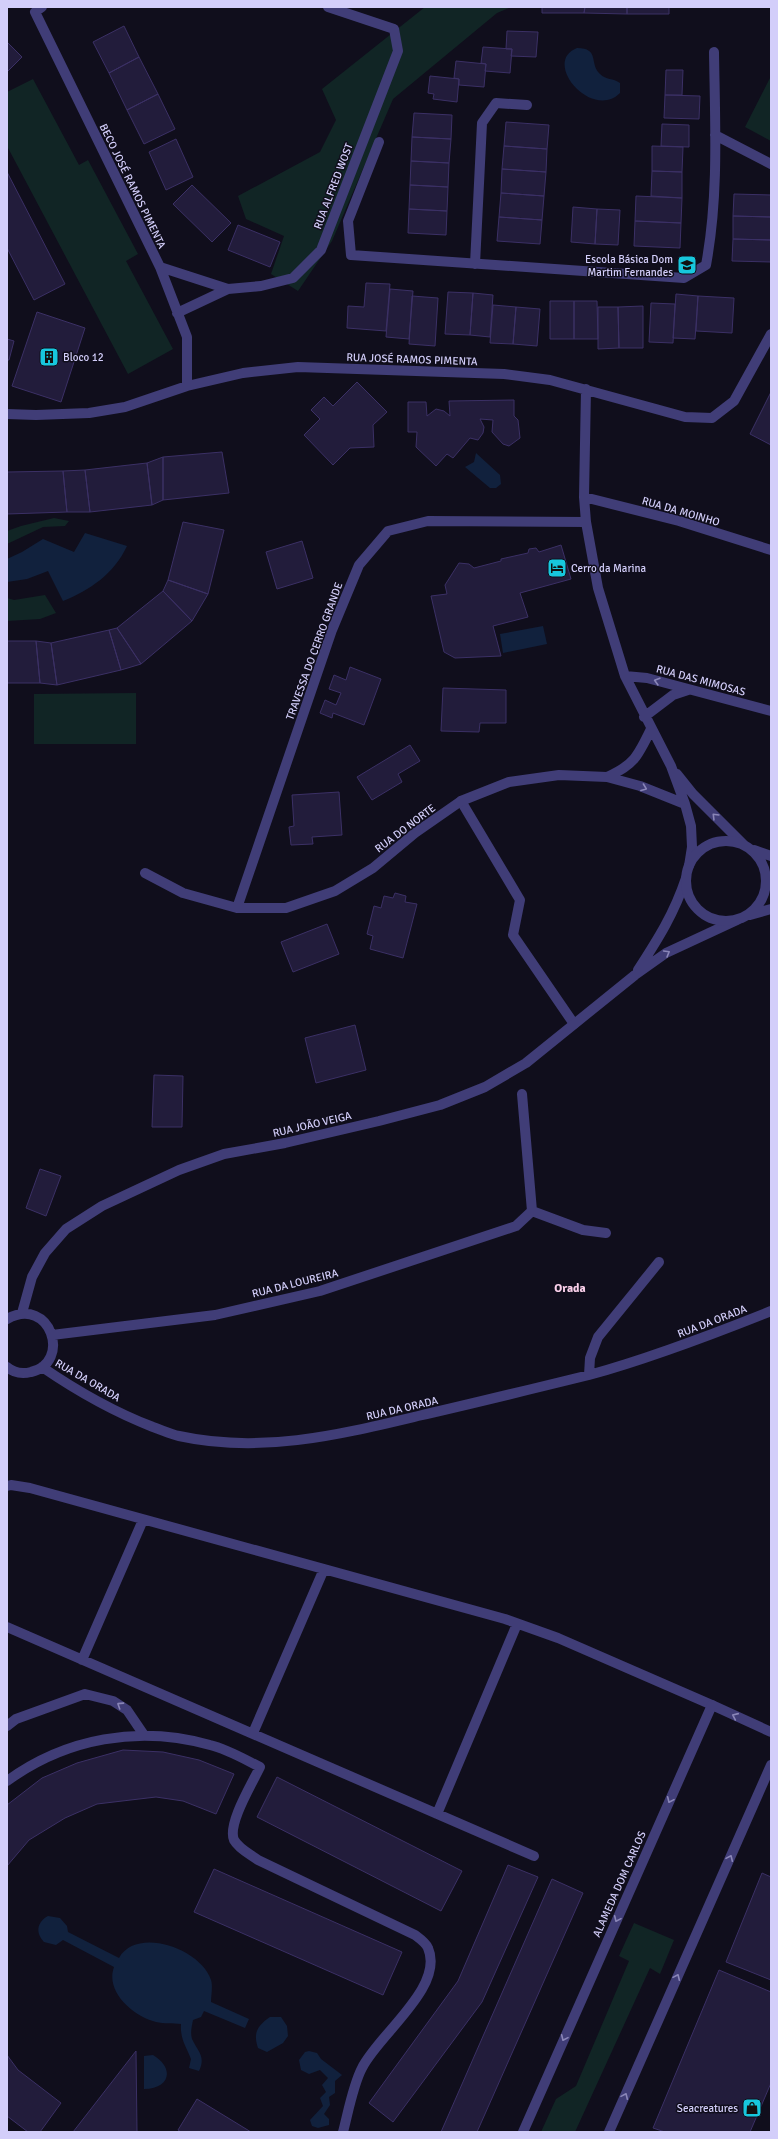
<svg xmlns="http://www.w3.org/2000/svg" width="778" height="2139" font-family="Signika,sans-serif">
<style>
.green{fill:#112525}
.water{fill:#11213d}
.building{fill:#221c3b;stroke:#3b3065}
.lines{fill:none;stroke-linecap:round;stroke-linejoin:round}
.pedestrian{stroke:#403d77;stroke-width:10}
.minor{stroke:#403d77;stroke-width:10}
.tertiary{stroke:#403d77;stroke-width:10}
.oneway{stroke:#8a86b8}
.labels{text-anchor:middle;stroke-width:3;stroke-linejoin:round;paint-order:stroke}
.street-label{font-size:11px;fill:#d3cefa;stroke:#100e1c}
.poi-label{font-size:11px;fill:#d3cefa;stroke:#100e1c;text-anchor:end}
.neighbourhood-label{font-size:12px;font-weight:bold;fill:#fad0ea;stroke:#100e1c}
</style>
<rect width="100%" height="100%" fill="#100e1c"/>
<!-- green -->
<path class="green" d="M425,7H511L497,13L393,99L332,241L298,291L271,274L284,236L246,219L238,196L320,152L336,120L322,89Z
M771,76V141L745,127Z
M33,79L79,165L88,160L138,254L126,261L173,349L128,374L7,146V92Z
M54,518L69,521L65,526L43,527L7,544V531L21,526Z
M45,595L56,613L40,619L7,621V598L14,600Z
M136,693V744H34V694Z
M634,1923L674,1940L660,1974L650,1968L575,2132H541L556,2099L576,2086L629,1961L619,1956Z"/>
<!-- water -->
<path class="water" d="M577,48C600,48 589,64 600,74C606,80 613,78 620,83V93C592,121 541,62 577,48Z
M476,453L500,475L501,484L496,488H490L465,467L474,462Z
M85,533L127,546C114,574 90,590 63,601L48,571L27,579L7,582V559L22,552L43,539L74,552Z
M543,626L547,644L503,653L500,634Z
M48,1916L60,1918L67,1926L68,1932L119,1958C137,1926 201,1949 211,1980C213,1986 211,1996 211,2002L249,2019L245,2028L204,2011L201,2017L193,2020C192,2026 190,2032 192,2039C198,2052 206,2056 199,2071L189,2068L191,2059C186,2046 180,2039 181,2024C173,2023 164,2024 156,2022C133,2016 105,1992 114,1967L63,1940L56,1945L44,1942C35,1933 37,1922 48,1916Z
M270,2017H281L287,2026L288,2036L283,2043L267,2052L258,2048C253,2033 257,2026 270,2017Z
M309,2051L317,2053L321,2059L342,2075L335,2081V2093L329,2097L330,2105L324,2114L329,2119V2125L318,2128L312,2126L310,2120L323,2106L320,2098L326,2092L322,2085L328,2078L320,2070L309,2074L301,2070L299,2060L305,2052Z
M153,2055C175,2068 170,2089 144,2089V2056Z"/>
<!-- building -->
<path class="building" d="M542,7H585L584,13H542Z
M585,7H627V14L584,13Z
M627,7H669V14H627Z
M124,26L139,57L109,73L93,42Z
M507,31L538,32L536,57L511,56L512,49H506Z
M7,42L22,57L7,72Z
M483,47L512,49L510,73L485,71L486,64L481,63Z
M139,57L158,94L127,110L109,73Z
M456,61L486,64L484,87L459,85V79L454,78Z
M666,70H683L682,95H665Z
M430,76L459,79L457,102L433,99L434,94L428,93Z
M158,94L175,129L144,144L127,110Z
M665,95L700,96L699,119L664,118Z
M414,113L452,115L451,139L412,137Z
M506,122L549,125L547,149L504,146Z
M662,124L689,125V147L661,146Z
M412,137L451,139L449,163L411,161Z
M176,139L193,177L166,190L149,152Z
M504,146L547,149L546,172L502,169Z
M652,146L683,147L682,172L652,171Z
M411,161L449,163L448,187L410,185Z
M502,169L546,172L544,196L501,193Z
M652,171L682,172V198L651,196Z
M7,172L65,284L34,300L7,248Z
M192,185L231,223L212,242L173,204Z
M410,185L448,187L447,211L409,209Z
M501,193L544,196L542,220L499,217Z
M734,194L771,195V217L733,216Z
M636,196L682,198L681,223L635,221Z
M573,207L597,209L595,244L571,242Z
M409,209L447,211L446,235L408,233Z
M597,209L620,210L618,245L595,244Z
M733,216L771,217V240L733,239Z
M499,217L542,220L540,244L497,241Z
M635,221L681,223L680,248L634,246Z
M238,225L280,242L270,267L228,250Z
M733,239L771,240V262L732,261Z
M366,283L390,284L386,331L347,328L348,306L364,307Z
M390,289L413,291L409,339L386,337Z
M448,292L473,293L470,335L445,334Z
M473,293L493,295L490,337L470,335Z
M676,294L698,296L695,339L673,338Z
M412,296L438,298L435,346L409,344Z
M698,296L734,298L732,333L696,331Z
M550,301H574V339H550Z
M574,301H597L598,339H574Z
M651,303L675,304L673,343L649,342Z
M493,305L516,307L513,344L490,343Z
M643,306V348H619L618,307Z
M516,307L540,309L537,346L513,344Z
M598,307H618L619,348L598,349Z
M37,312L85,328L61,402L12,386Z
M7,339L14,341L9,360H7Z
M357,382L387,412L373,425L374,447L350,448L333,465L304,435L320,419L311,410L324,397L333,406Z
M771,392V445L750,434Z
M514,400V416L518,420L520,438L509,446L503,444L492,432L493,420L480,419L484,427L483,433L478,440L470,438L453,458L447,454L436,466L416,447L417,432H408V402H426L427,416L436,409L444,411L450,416L449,401Z
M222,452L229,493L163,500V457Z
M163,457V500L152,505L147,463Z
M147,463L152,505L90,512L85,470Z
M85,470L90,512H67L63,471Z
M63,471L67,512L7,514V472Z
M183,522L224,530L208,594L168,580Z
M302,541L313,578L277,589L266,552Z
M561,545L571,579L520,593L528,617L493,626L501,656L455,658L444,652L431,596L447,594L445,585L459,563L469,564L474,568L501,561V559L528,553L529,549L536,548L539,552Z
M168,580L208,594L192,621L163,591Z
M163,591L192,621L141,664L117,628Z
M117,628L141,664L121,670L109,630Z
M109,630L121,670L57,685L51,643Z
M7,641H36L40,683H7Z
M36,641L51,643L57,685L40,683Z
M350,667L381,679L364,725L333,713L332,718L320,713L325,700L336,705L341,693L329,689L334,675L346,680Z
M443,688L506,690V723H480L479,732L441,731Z
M410,745L420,761L398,774L402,782L372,800L357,777Z
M339,792L342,835L312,837L313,844L291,845L289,827L294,826L292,795Z
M395,893L406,896L405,902L417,904L403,958L370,949L373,936L367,934L374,906L381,908L384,896L393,898Z
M327,924L339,954L293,972L281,942Z
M355,1025L366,1070L316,1083L305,1038Z
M154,1075L183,1076L182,1127H152Z
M40,1169L61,1176L46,1216L26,1208Z
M123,1750L163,1752L199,1760L234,1774L216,1814L183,1801L156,1797L97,1804L65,1818L29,1840L7,1866V1805L42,1778L77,1763Z
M277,1777L462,1871L441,1911L257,1817Z
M508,1865L538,1877L482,2002L393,2122L369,2103L458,1981Z
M214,1869L402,1952L383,1995L194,1912Z
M762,1873L771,1877V1980L726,1962Z
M552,1879L583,1893L477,2132H441Z
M719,1970L771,1992V2083L750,2132H665L653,2128Z
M136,2051L137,2132H73Z
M7,2055L18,2070L61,2103L40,2132H28L7,2116Z
M197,2099L251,2132H181L178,2130Z"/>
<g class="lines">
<!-- pedestrian -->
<path class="pedestrian" d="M461,801L520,900L513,935L574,1024"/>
<!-- minor -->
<path class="minor" d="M42,7L35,12L160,267L187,337V386
M715,135L771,164
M379,142L348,221L351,255L684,278L706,265C719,195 715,123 714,52
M475,264L482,123L496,103L527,105
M160,267L228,289L261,286L293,278L321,250L398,51L394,29L328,7
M177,313L228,289
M586,389L584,497L586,522L598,588L625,676L671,766L685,804L691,826L692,847L689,866
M7,414L36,415L89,413L125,407L187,386L243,373L298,367L504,374L550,380L685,417L712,418L734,401L771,334
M584,497L679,521L771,550
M625,676L647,678L771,711
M644,717L673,695L688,690
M677,774L693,794L743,844
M607,777C634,765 638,756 651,729
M145,873L183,893L237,908H286L335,891L373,868L415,833L461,801L509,782L559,775L607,777L640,786L685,804
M237,908L332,630L359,565L388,531L428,521L586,522
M638,970C658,939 674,914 686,878
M532,1211L583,1230L606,1233
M22,1313L32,1277L45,1253L66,1229L102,1206L179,1170L224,1154L285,1143L379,1121L440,1105L485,1087L526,1063L635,975L666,953L737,920
M7,1319C51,1295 72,1363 31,1372C23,1374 14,1373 7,1367
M52,1335L215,1315L320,1291L516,1226L532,1211L522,1094
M42,1367C77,1391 114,1412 153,1427C162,1430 170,1434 179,1436C261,1454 338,1435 418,1416C475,1403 532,1389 589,1375C651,1358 711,1335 771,1311
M589,1375L590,1358L598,1337L659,1262
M7,1486L11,1485L30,1488L505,1619L558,1638L712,1705
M7,1627L534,1856
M82,1660L143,1520
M7,1726L16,1719L85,1694L113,1701L127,1710L144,1735
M253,1733L324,1569
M7,1781C66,1738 139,1725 210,1745C227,1749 244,1759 260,1767C253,1782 227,1824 234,1840C239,1849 250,1854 258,1860L415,1935C419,1938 426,1943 428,1948C445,1987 378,2035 362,2068C353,2085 348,2113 343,2132
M437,1814L517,1624"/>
<!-- tertiary -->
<path class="tertiary" d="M686 881a40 40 0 1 1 80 0a40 40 0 1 1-80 0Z
M754,850L771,856
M750,915L771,909
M523,2132L712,1705L771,1732
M609,2132L771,1765"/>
</g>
<!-- one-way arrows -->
<defs><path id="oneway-chevron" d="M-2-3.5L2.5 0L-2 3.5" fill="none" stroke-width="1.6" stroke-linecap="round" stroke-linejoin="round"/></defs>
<g class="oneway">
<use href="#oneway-chevron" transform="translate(657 681) rotate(-164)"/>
<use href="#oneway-chevron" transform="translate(644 788) rotate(21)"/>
<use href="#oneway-chevron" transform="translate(715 816) rotate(-135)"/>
<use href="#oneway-chevron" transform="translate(667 953) rotate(-30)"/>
<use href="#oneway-chevron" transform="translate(120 1705) rotate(-147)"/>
<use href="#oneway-chevron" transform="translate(735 1716) rotate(-156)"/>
<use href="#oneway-chevron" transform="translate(670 1800) rotate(114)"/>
<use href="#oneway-chevron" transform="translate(730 1858) rotate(-66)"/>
<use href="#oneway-chevron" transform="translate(617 1919) rotate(114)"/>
<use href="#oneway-chevron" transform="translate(677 1977) rotate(-66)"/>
<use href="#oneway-chevron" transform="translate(564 2038) rotate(114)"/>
<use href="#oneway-chevron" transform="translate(625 2096) rotate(-66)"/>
</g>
<!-- icons -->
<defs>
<g id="school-square" transform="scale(1)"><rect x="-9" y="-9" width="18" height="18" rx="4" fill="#17c7dd" stroke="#100e1c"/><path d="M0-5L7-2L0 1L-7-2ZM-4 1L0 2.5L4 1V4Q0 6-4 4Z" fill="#111"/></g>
<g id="building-square" transform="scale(1)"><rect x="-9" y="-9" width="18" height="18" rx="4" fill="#17c7dd" stroke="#100e1c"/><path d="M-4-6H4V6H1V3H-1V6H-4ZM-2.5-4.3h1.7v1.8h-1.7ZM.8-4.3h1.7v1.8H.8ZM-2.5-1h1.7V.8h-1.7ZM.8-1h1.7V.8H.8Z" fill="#111"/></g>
<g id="hotel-square" transform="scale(1)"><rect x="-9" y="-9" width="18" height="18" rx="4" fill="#17c7dd" stroke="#100e1c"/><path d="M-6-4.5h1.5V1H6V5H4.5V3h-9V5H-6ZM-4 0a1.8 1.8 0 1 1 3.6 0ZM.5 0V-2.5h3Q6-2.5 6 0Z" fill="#111"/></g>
<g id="shop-square" transform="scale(1)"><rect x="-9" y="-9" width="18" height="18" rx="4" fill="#17c7dd" stroke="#100e1c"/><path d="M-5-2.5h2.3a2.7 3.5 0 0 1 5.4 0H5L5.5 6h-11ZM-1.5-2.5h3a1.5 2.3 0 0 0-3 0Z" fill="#111"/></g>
</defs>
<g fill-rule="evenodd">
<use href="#school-square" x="687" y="265"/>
<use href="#building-square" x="49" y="357"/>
<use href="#hotel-square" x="557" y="568"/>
<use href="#shop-square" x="752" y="2108"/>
</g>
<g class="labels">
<!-- street labels -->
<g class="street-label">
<text transform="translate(133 186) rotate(64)" y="4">BECO JOSÉ RAMOS PIMENTA</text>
<text transform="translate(333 186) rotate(-69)" y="4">RUA ALFRED WOST</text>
<text transform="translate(412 359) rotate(2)" y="4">RUA JOSÉ RAMOS PIMENTA</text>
<text transform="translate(681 511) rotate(16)" y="4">RUA DA MOINHO</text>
<text transform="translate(314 651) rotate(-70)" y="4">TRAVESSA DO CERRO GRANDE</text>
<text transform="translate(701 680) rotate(15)" y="4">RUA DAS MIMOSAS</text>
<text transform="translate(405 828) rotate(-37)" y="4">RUA DO NORTE</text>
<text transform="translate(312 1124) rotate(-13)" y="4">RUA JOÃO VEIGA</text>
<text transform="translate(295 1283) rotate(-14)" y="4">RUA DA LOUREIRA</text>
<text transform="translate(712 1321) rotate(-21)" y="4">RUA DA ORADA</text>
<text transform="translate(88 1380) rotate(30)" y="4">RUA DA ORADA</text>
<text transform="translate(402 1408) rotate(-13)" y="4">RUA DA ORADA</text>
<text transform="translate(619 1884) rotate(-66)" y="4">ALAMEDA DOM CARLOS</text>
</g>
<!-- poi labels -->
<g class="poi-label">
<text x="673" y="263">Escola Básica Dom<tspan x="673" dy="13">Martim Fernandes</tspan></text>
<text x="63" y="361" text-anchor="start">Bloco 12</text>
<text x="571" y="572" text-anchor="start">Cerro da Marina</text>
<text x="738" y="2112">Seacreatures</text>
</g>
<!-- neighbourhood labels -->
<g class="neighbourhood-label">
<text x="570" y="1292">Orada</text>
</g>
</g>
<!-- border -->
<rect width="778" height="2139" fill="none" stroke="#d3cefa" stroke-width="16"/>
</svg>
